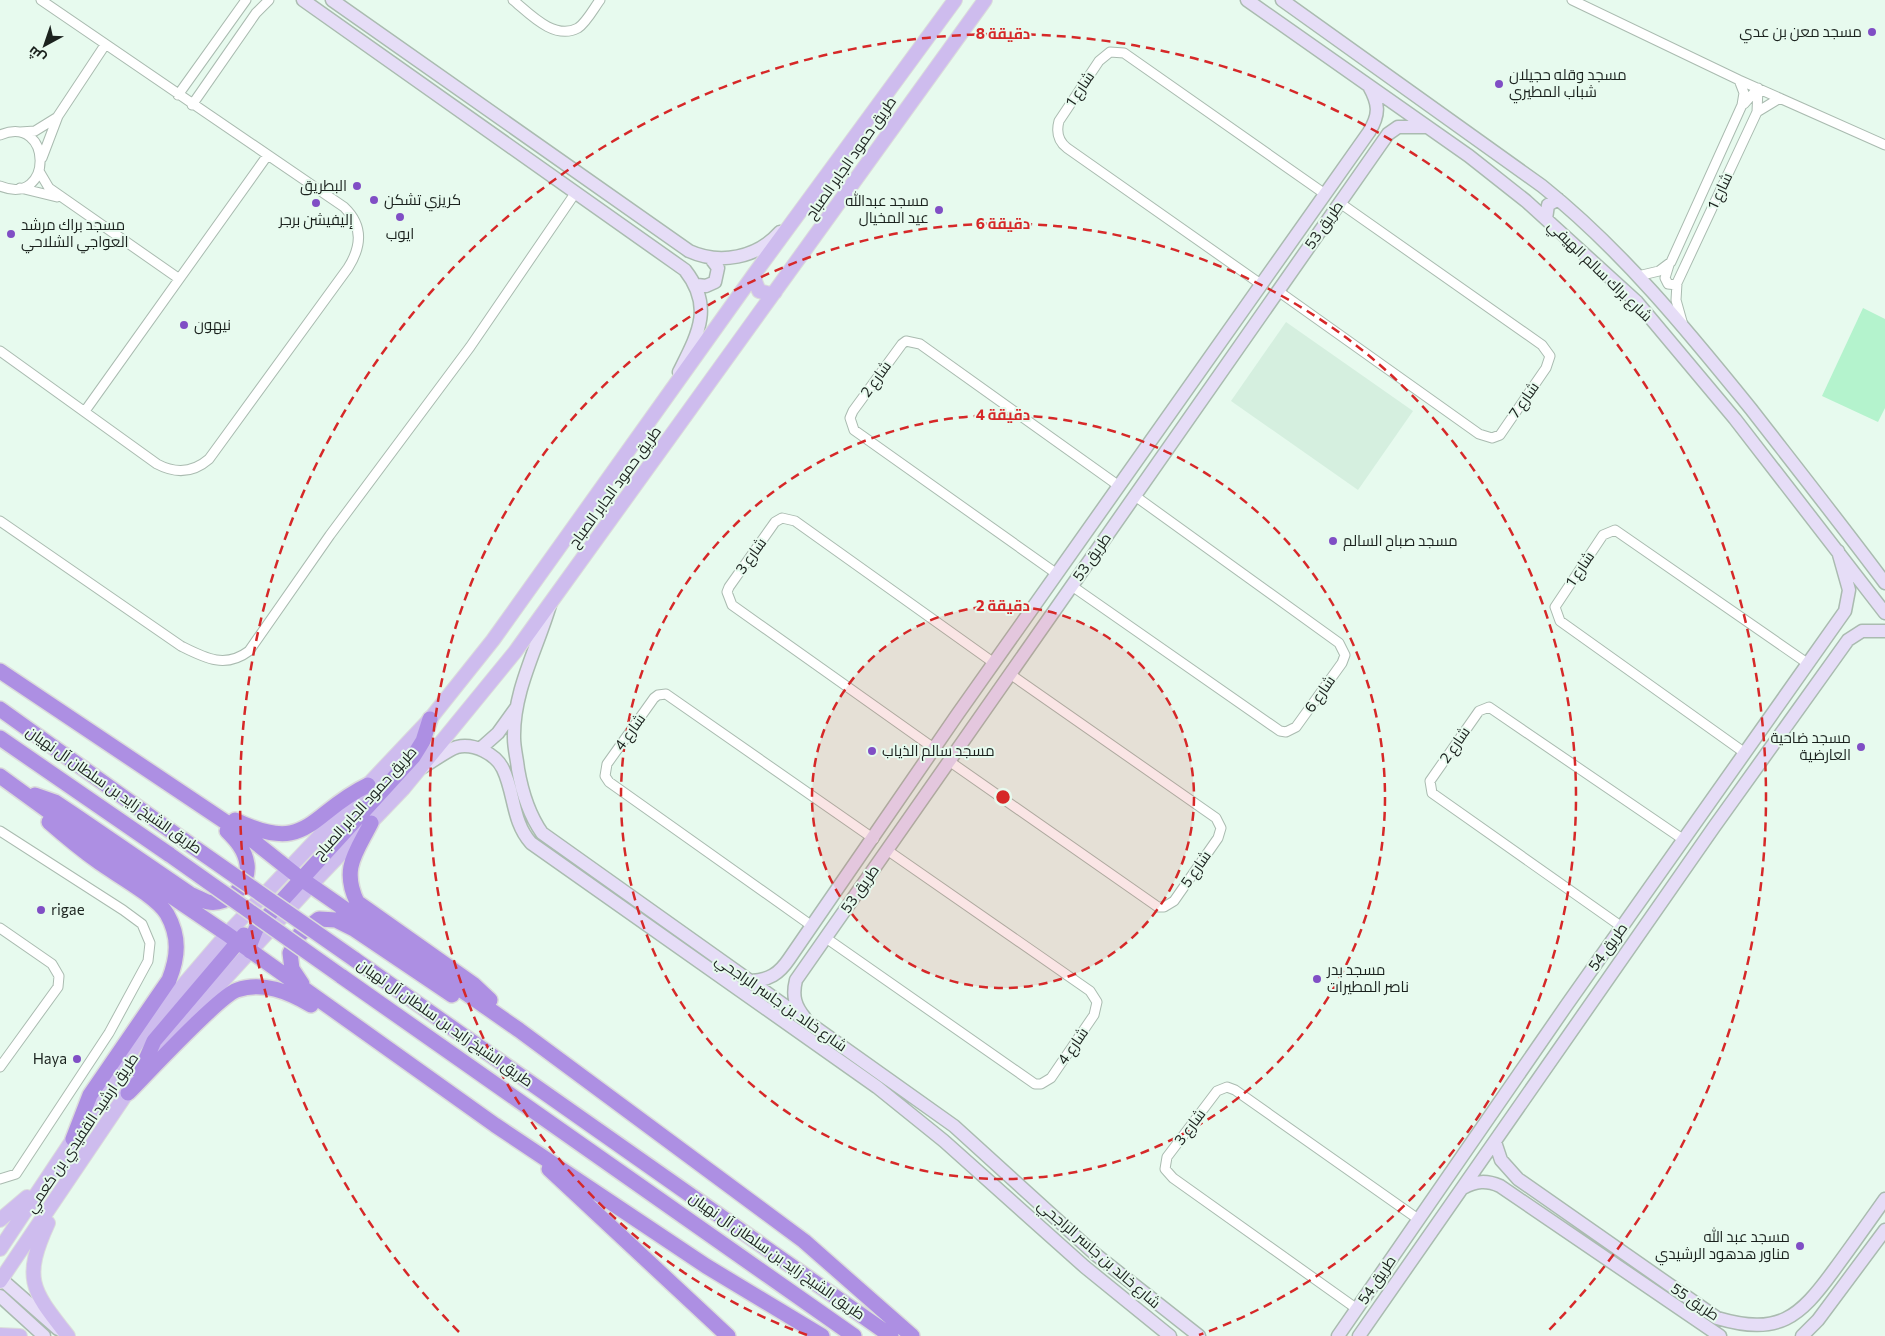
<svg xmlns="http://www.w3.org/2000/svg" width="1885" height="1336" font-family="Commissioner,Cairo,sans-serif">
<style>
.built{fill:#d5efdf}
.green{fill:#b4f3cd}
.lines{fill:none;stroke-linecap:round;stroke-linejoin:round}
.street-casing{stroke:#aabbb0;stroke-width:11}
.secondary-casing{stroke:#aabbb0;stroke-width:15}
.primary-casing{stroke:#dbdcdb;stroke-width:16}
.highway-casing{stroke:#dbdcdb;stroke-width:18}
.street{stroke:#fff;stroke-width:9}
.secondary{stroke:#e6ddf7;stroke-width:12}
.primary{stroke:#cebcee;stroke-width:14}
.highway{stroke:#ad8fe3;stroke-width:15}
.highway-bridge-casing{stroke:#dbdcdb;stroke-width:18;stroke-linecap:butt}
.highway-bridge{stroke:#ad8fe3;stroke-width:15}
.ring{fill:none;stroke:#d62828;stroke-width:2.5;stroke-dasharray:9 6}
.poi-dot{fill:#804ec5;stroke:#e7faee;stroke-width:2}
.labels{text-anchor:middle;stroke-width:4;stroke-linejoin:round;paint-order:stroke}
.poi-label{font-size:15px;fill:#1b221e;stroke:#e7faee;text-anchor:start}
.street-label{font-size:15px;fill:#1b221e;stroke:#e7faee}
.centre{fill:#d62828;stroke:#e7faee;stroke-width:2.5}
.ring-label{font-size:15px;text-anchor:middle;font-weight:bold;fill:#d62828;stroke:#e7faee;stroke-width:4;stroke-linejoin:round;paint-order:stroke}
</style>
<rect width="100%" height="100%" fill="#e7faee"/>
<!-- built -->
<path class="built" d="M1286,322L1413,411L1358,490L1231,401Z"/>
<!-- green -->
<path class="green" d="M1863,308L1885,319V408L1878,422L1822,396Z"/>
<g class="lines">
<!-- street casing -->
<g class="street-casing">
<path id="street" d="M513,0C529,13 554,41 578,28C586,23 594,8 600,0
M1572,0L1739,80L1885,145
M178,95L246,0
M1744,104L1758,88L1757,112
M192,105L256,13L269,0
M20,132L35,131L56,118
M0,135C53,113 54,208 0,186
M42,158L58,116L105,45
M39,171L49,188L178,278
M20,188L57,197
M1669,265L1665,278L1668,284L1677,285
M1638,276L1659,271L1671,262L1742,105L1744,93L1739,80
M1262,285L1067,148C1058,141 1056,132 1059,121L1099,61L1110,52L1124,53L1325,194
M1278,291L1479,434L1492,438L1500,435L1546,368L1550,356L1542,345L1340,203
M1683,325L1676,300L1677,283L1757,112L1780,98
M0,351L157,464C176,474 193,473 209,459L348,268C362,246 363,225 344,207L41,0
M85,411L267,156
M0,521L181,646C205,658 225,669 249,651L330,535L470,347L576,192
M1057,574L854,430L850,418L853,411L902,344L906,341L920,344L1119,486
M1072,586L1280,731L1286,732L1296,727L1342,663L1345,655L1339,643L1135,496
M935,749L732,605L727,592L729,587L775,522L782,518L795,521L994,663
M1745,753L1560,621L1555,607L1603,535L1615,530L1807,663
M949,761L1158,907H1164L1174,901L1218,838L1221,828L1216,818L1010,674
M0,831L123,910L142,924L150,943L148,961L109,1033L16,1174L0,1179
M812,926L609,782L605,776L607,764L654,698L658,695L666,694L874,839
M1622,927L1432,793L1430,781L1479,711L1489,707L1684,840
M0,928L52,964L59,976L58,987L0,1067
M826,938L1035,1084H1041L1051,1078L1094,1015L1097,1002L1090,991L887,850
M1357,1309L1173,1178L1165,1169L1167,1157L1217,1091L1227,1087L1235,1090L1418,1219"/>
</g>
<!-- secondary casing -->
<g class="secondary-casing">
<path id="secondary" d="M303,0L685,270C714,307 698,334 679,372
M332,0L689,251C720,265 757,258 780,232
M1247,0L1469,156L1526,201L1637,302L1735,419L1885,613
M1282,0L1542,186C1622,250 1687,330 1751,409C1796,467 1841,524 1885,583
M1546,219L1548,205L1558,199
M697,285L706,286L715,282L718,268L712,260
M550,605C537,649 513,691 514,738C514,748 517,759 518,769C522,792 528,813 542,833L954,1126L1095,1254L1199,1336
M480,749L498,733L516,708
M421,768C431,763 447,750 457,747C474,743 496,754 503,769C515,794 512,822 531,843L877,1087L944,1141L1085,1267L1170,1336
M751,981C769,980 779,974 789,959L957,715L1369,132C1380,114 1379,104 1369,86
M805,1018C795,1006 792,996 796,980L1388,134L1398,127H1427
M1495,1142L1501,1160L1518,1179L1717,1318C1779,1336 1799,1318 1834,1270C1851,1247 1868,1223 1885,1199
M1463,1188C1476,1181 1486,1180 1500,1186L1720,1336
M0,1278L58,1329
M0,1296L44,1336
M1338,1336L1566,1006L1845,611L1849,590L1838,551
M1359,1336L1714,827L1848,640L1862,631H1885
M1802,1336L1818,1320L1885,1230"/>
</g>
<!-- primary casing -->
<g class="primary-casing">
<path id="primary" d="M755,273V281L759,291L770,294L775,292
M157,1053L311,885L403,789L515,652L985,0
M0,1220L27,1197
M48,1223C22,1280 32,1290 68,1336
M0,1249L149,1025L227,934L430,719L493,640L755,273L955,0
M0,1281L133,1084
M0,1335L20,1336"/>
</g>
<!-- highway casing -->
<g class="highway-casing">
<path id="highway" d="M0,671L251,839L300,878L519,1030L804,1241L912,1336
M0,709L182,839
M0,738L170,855
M0,776L77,832L227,934L495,1125L706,1266L822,1336
M35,795L55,802L76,816L190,894C196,896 203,901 208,902C229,906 250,884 247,864C245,850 236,840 227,831
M235,820C309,856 309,813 368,785
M49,822C65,836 82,850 100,863C117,875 157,897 167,914C180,937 178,957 169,980L90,1095L73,1139
M371,823C356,853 341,868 357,902L473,984L490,1000
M250,951V944L256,929L413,757L423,741L430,719
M354,959L891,1336
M341,976L854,1336
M302,984L292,969L290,953L300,934L319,919L336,920L354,929L452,995
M140,1073L154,1041L244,935
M128,1093C147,1074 219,996 237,990C263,981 289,992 311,1005
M549,1169L728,1336"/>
</g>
<!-- street -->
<use href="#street" class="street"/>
<!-- secondary -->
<use href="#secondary" class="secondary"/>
<!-- primary -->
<use href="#primary" class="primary"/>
<!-- highway -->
<use href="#highway" class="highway"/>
<!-- highway-bridge casing -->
<g class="highway-bridge-casing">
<path id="highway-bridge" d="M182,839L354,959
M170,855L341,976"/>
</g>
<!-- highway-bridge -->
<use href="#highway-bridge" class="highway-bridge"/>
</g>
<!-- distance rings -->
<circle cx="1003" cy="797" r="191" fill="#d62828" fill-opacity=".12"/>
<g class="ring">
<circle cx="1003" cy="797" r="191"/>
<circle cx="1003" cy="797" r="382"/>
<path d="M807 1335A573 573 0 1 1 1199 1335"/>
<path d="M459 1332A763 763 0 1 1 1547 1332"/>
</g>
<!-- markers -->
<g class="poi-dot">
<circle cx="1872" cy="32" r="5"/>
<circle cx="1499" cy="84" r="5"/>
<circle cx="357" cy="186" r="5"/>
<circle cx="374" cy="200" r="5"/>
<circle cx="316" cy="203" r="5"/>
<circle cx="939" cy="210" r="5"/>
<circle cx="400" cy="217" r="5"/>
<circle cx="11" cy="234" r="5"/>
<circle cx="184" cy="325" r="5"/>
<circle cx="1333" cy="541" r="5"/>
<circle cx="1861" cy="747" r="5"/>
<circle cx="872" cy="751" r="5"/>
<circle cx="41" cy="910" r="5"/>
<circle cx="1317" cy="979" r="5"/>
<circle cx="77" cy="1059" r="5"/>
<circle cx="1800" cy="1246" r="5"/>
</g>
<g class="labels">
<!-- poi labels -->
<g class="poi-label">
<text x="1862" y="37" text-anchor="end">مسجد معن بن عدي</text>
<text x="1509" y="80">مسجد وقله حجيلان<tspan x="1509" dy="17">شباب المطيري</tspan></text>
<text x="347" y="191" text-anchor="end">البطريق</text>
<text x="384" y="205">كريزي تشكن</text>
<text x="929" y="206" text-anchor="end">مسجد عبدالله<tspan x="929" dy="17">عيد المخيال</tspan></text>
<text x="316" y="225" text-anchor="middle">إليفيشن برجر</text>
<text x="21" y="230">مسجد براك مرشد<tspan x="21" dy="17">العواجي الشلاحي</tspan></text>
<text x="400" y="239" text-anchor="middle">ايوب</text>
<text x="194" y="330">نيهون</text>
<text x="1343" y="546">مسجد صباح السالم</text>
<text x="1851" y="743" text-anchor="end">مسجد ضاحية<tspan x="1851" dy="17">العارضية</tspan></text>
<text x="882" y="756">مسجد سالم الذياب</text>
<text x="51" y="915">rigae</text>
<text x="1327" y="975">مسجد بدر<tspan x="1327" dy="17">ناصر المطيرات</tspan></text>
<text x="67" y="1064" text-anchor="end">Haya</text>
<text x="1790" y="1242" text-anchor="end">مسجد عبد الله<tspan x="1790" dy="17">مناور هدهود الرشيدي</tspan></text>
</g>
<!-- street labels -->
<g class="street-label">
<text transform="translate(1080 89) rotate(-56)" y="5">شارع 1</text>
<text transform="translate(851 158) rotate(-55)" y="5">طريق حمود الجابر الصباح</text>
<text transform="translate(1720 191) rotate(-65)" y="5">شارع 1</text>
<text transform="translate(1324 225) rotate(-55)" y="5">طريق 53</text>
<text transform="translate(1600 271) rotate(44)" y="5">شارع براك سالم الهيفي</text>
<text transform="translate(876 379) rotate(-54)" y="5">شارع 2</text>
<text transform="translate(1524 400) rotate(-55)" y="5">شارع 7</text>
<text transform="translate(615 487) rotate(-54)" y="5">طريق حمود الجابر الصباح</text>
<text transform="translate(751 556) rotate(-54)" y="5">شارع 3</text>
<text transform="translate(1092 557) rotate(-55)" y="5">طريق 53</text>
<text transform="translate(1580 569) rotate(-56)" y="5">شارع 1</text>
<text transform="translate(1320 694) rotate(-55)" y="5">شارع 6</text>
<text transform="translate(630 732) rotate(-54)" y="5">شارع 4</text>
<text transform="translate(1455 745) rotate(-55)" y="5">شارع 2</text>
<text transform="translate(114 790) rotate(35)" y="5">طريق الشيخ زايد بن سلطان آل نهيان</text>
<text transform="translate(365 803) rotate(-48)" y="5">طريق حمود الجابر الصباح</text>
<text transform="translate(1196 869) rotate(-55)" y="5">شارع 5</text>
<text transform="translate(860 889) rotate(-55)" y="5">طريق 53</text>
<text transform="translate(1608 947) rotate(-54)" y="5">طريق 54</text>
<text transform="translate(781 1003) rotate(35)" y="5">شارع خالد بن جاسر الراجحي</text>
<text transform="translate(445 1023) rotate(35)" y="5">طريق الشيخ زايد بن سلطان آل نهيان</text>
<text transform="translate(1073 1046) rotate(-55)" y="5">شارع 4</text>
<text transform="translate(1190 1127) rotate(-53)" y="5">شارع 3</text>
<text transform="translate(82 1133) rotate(-56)" y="5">طريق ارشيد القفيدي بن كعمي</text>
<text transform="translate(1099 1254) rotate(41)" y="5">شارع خالد بن جاسر الراجحي</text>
<text transform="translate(777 1256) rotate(35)" y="5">طريق الشيخ زايد بن سلطان آل نهيان</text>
<text transform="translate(1377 1280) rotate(-56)" y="5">طريق 54</text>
<text transform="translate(1695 1302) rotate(34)" y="5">طريق 55</text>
</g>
</g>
<circle cx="1003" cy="797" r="8" class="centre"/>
<g class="ring-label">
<text x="1003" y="39">8 دقيقة</text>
<text x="1003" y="229">6 دقيقة</text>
<text x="1003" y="420">4 دقيقة</text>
<text x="1003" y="611">2 دقيقة</text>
</g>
<!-- north arrow -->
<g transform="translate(45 45) rotate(220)" stroke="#e7faee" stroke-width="4" paint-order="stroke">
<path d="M0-4L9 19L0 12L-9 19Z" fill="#1b221e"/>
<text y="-8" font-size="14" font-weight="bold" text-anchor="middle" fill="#1b221e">ش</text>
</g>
</svg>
